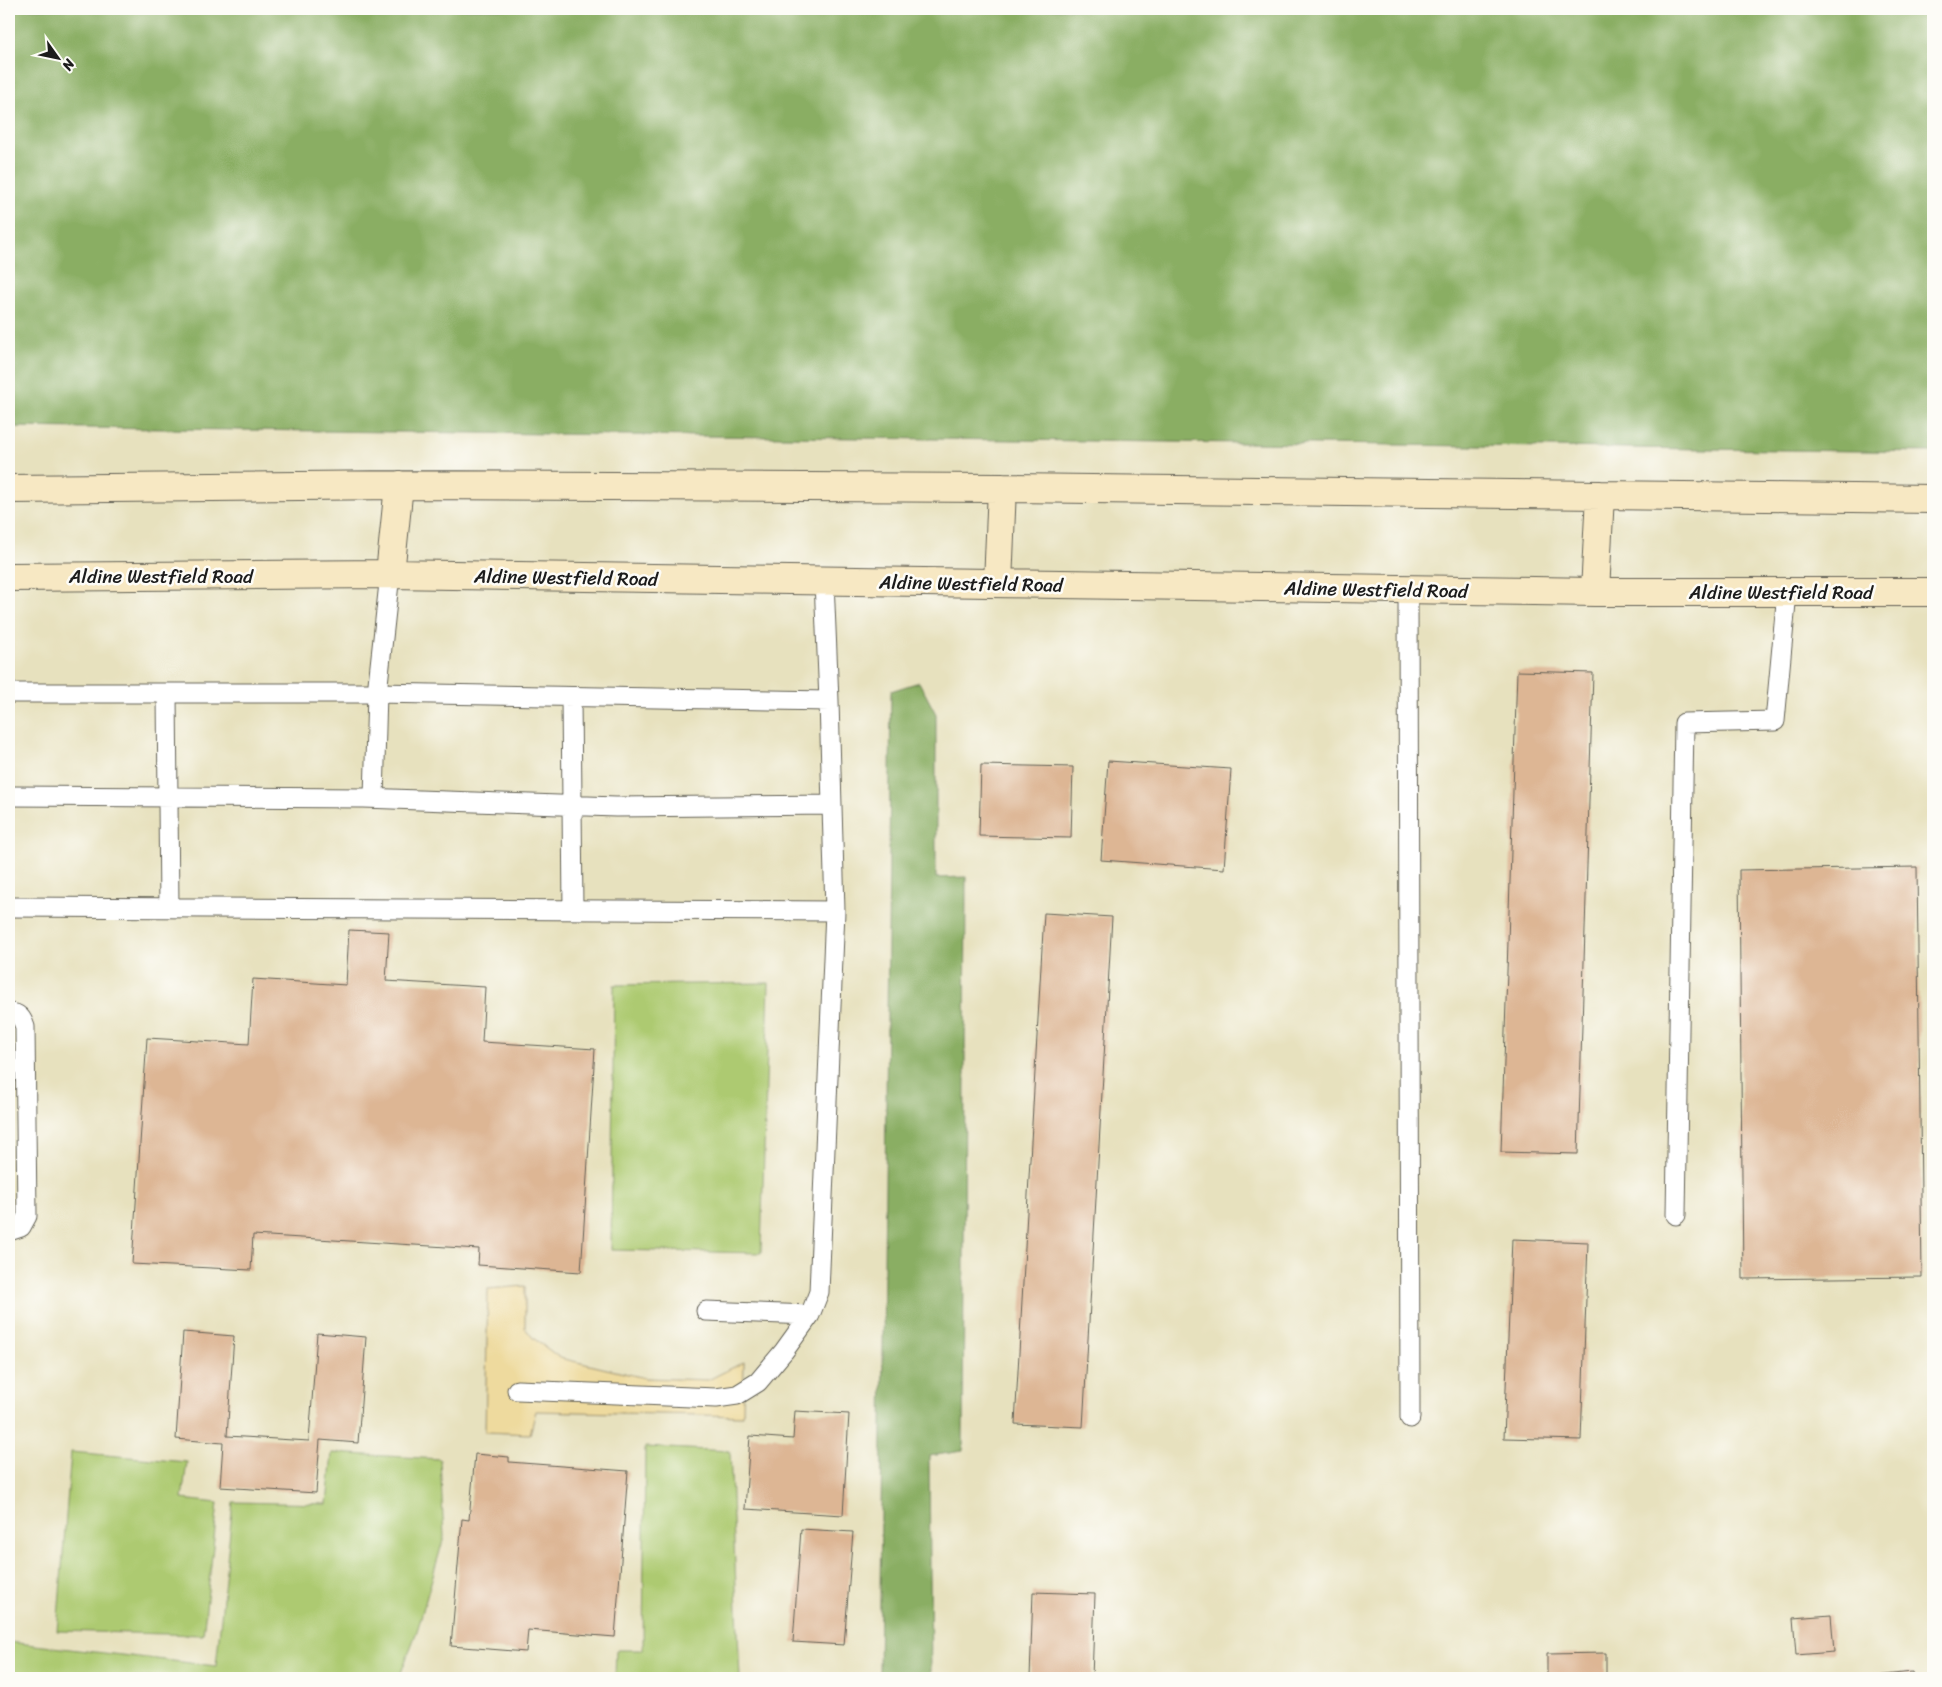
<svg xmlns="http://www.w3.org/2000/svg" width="1942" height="1687" font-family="Sriracha,sans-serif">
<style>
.green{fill:#adca71;stroke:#647346}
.forest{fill:#8aae63;stroke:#536540}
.sand{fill:#eeda9e;stroke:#857b5d}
.building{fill:#ddb694}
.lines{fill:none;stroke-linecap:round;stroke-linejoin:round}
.lane-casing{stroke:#636155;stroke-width:21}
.secondary-casing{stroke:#636155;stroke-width:30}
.lane{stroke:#fff;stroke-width:19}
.secondary{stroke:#f7e8c3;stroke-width:28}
.labels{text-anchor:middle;stroke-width:5;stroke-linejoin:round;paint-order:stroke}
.street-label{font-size:19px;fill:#1c1c1c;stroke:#fdfcf7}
</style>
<rect width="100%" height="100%" fill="#fdfcf7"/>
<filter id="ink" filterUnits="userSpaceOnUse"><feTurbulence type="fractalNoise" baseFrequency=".02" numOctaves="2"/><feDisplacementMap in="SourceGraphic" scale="10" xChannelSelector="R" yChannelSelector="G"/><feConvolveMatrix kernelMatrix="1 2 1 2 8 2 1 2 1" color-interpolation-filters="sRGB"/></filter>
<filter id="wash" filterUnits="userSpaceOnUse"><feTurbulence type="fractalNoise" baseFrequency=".0096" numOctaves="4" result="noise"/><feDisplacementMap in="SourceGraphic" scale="20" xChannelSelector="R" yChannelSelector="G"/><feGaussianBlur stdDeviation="1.12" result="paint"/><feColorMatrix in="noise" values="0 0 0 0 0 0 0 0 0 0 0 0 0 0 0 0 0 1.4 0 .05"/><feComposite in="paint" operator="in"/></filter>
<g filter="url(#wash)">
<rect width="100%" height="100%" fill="#e7e1be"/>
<!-- green -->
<path class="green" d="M769,983L761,1253L611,1250L614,985Z
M645,1447L730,1451L740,1678H615L616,1650H643Z
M71,1452L187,1462L182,1499L218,1503L203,1635L57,1631Z
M332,1453L440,1459L444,1537L417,1631L399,1678H9V1642L216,1666L233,1502L327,1504Z"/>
<!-- forest -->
<path class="forest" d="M9,9H1933V452L9,427Z
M919,682L936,714V878L966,877L963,1451L929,1456L931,1678H879L891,691Z"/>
<!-- sand -->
<path class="sand" d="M525,1286V1328L533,1338L560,1358L645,1378L708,1380L744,1362L743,1416L536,1411L530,1434L485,1432L488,1289Z"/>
<g id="blocks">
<!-- building -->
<path class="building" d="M1517,671L1593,673L1578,1154L1501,1152Z
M1108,761L1231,769L1224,869L1101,860Z
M981,765L1073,767L1071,838L979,836Z
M1917,867L1922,1277L1743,1279L1739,870Z
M1044,913L1112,917L1083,1427L1015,1424Z
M349,930L389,932L386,981L485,987L482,1042L595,1049L581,1272L478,1265L479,1249L253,1235L251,1270L132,1264L147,1038L249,1044L253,979L346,985Z
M1512,1239L1588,1242L1581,1440L1504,1438Z
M183,1332L234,1336L227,1436L309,1441L317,1333L366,1337L358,1443L320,1440L316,1493L220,1487L223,1443L176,1439Z
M795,1411L849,1414L843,1515L745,1509L750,1436L793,1439Z
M475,1454L509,1457V1462L628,1471L615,1637L528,1630L526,1652L451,1646L462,1519L469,1520Z
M801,1529L853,1532L844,1645L793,1642Z
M1033,1592L1095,1594L1092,1678H1030Z
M1831,1615L1834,1652L1796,1655L1793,1618Z
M1606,1653V1678H1547V1654Z
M1912,1672L1913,1678H1867V1677Z"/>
</g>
</g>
<g filter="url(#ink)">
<use href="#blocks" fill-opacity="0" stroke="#636155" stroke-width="1"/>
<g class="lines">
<!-- lane casing -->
<g class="lane-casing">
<path id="lane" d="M390,574L377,693L829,701L824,581
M1408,589L1410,1418
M9,693H377L374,798
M167,693L169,908
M571,697L573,910
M9,796L364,798L616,807L831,805
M9,907L835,911L829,701
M9,1013C19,1013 22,1018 25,1027L27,1216L21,1227L9,1231
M1676,1215L1684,723L1775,721L1787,592
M706,1311L810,1315
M517,1390L716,1398L737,1395L758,1382L784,1351L810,1315L819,1292L835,911"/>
</g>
<!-- secondary casing -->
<g class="secondary-casing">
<path id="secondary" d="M9,489L399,485L1002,488L1933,499
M390,574L399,485
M9,577L390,574L1595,592H1933
M998,583L1002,488
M1595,592L1600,495"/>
</g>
<!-- lane -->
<use href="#lane" class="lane"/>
<!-- secondary -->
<use href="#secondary" class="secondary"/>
</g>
</g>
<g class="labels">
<!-- street labels -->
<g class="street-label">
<text x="161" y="583">Aldine Westfield Road</text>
<text transform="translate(566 577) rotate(1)" y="7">Aldine Westfield Road</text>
<text transform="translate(971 583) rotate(1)" y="7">Aldine Westfield Road</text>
<text transform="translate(1376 589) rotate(1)" y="7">Aldine Westfield Road</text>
<text x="1781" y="599">Aldine Westfield Road</text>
</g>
</g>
<!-- margin -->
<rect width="1942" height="1687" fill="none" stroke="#fdfcf7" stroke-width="30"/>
<!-- north arrow -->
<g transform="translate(58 58) rotate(123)" stroke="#fdfcf7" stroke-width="4" paint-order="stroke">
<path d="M0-4L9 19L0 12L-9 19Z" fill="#1c1c1c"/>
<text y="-8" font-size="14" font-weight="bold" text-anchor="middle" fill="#1c1c1c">N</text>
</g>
</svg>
